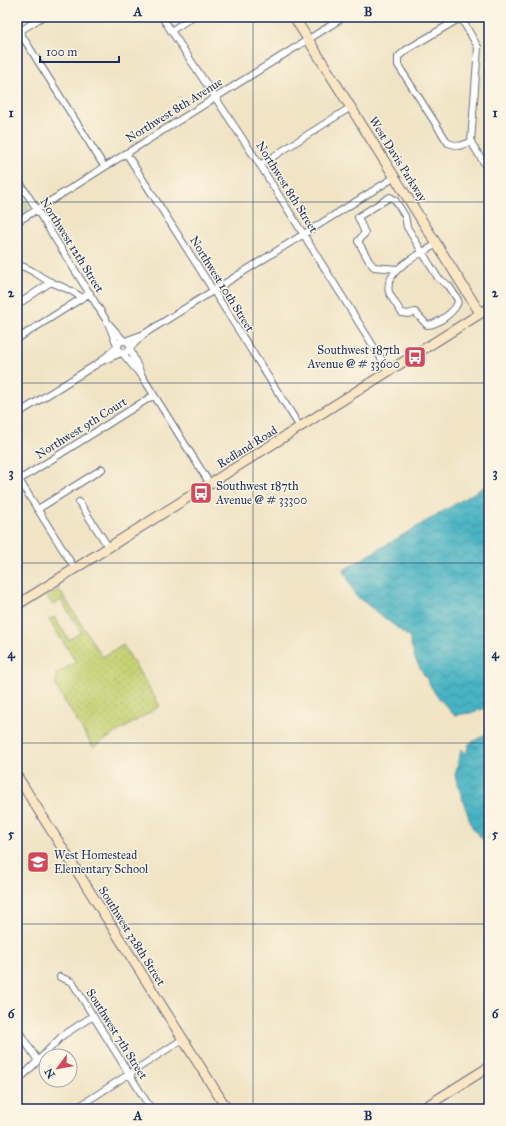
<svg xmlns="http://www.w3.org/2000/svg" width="506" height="1126" font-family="'IM FELL Great Primer',serif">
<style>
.grass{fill:url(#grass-dots);stroke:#708068}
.water{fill:url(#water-waves);stroke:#317190}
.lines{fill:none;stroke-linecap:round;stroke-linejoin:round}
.street-casing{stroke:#666e82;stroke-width:8}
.secondary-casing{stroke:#666e82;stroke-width:11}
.street{stroke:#fff;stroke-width:6}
.secondary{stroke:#fbe6c4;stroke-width:9}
.grid{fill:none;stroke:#1b2f5e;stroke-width:1;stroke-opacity:0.55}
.labels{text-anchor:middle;stroke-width:3;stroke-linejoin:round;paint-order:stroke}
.street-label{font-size:12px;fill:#1b2f5e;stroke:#fcf5e5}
.poi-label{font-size:12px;fill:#1b2f5e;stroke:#fcf5e5;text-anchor:start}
.neatline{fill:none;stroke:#1b2f5e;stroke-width:1.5}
.grid-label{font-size:13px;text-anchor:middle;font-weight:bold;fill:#1b2f5e}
</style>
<defs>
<pattern id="grass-dots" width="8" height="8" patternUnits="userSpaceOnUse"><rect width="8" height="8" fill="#c4d173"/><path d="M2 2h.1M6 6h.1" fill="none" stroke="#a8b466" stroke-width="1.8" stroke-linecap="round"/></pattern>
<pattern id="water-waves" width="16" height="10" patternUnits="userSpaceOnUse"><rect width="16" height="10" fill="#47b3c3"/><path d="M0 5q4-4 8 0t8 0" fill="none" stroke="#3a92a2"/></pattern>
</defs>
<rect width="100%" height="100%" fill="#fcf5e5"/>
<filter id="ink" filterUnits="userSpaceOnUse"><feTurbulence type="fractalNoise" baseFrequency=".025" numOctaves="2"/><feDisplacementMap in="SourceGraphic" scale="8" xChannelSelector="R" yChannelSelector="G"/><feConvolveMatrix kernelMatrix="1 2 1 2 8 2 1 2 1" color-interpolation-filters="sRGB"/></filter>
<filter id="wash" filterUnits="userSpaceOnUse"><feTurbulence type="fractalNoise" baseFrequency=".012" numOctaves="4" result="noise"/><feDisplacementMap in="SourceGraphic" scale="16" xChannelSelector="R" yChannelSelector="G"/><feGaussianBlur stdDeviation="0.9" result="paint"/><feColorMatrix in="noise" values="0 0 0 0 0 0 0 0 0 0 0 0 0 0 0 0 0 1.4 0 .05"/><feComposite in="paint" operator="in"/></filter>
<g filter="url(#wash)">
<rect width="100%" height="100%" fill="#f0e4c5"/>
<!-- grass -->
<path class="grass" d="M17,189L29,208L17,216Z
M59,589L102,657L123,645L160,706L93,747L56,687V674L76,662L49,620L54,617L69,640L81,632L61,600L53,605L47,597Z"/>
<!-- water -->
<path class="water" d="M489,484V707L470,713L454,715L436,695L415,659L409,637L355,595L344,570Z
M489,732V847L472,827L455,776L461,750L462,749L466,754L469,744Z"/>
</g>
<g filter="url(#ink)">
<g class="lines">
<!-- street casing -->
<g class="street-casing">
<path id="street" d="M162,17L260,165L389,371
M462,17L406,50L398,57V65L448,143L459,146L471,142
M461,18L478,47L471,142L489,171
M19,31L104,166
M171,31L192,17
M17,33L42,17
M126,153L300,427
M260,165L351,107
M17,178L108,323L117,345
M17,222L344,17
M17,265C33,268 38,277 51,282C64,288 71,289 82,298
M397,269L374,267L369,261L358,241L365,233L358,217L390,197L395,200L405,216L407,227L438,278L449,286L458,300C458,310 437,325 427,325L415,312L408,314L402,313C398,307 392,299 389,292C383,270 422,253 437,244
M17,305L51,282
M108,323L124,341
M17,339L90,293
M118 347a6 6 0 1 1 12 0a6 6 0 1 1-12 0Z
M125,341L144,334
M130,348L144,334L395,177
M130,349L142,376L210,484
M123,354L139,373
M100,362L121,353
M17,414L100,362L117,347
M18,478L75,569
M19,480L154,395
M79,502L109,548
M38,509L102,469
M60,977L72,982L151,1109
M17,1029L38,1061
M17,1082L62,1036L93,1016
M75,1109L183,1039"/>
</g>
<!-- secondary casing -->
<g class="secondary-casing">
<path id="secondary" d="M294,17L480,313
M17,605L489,308
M17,776L227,1109
M422,1109L489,1067"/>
</g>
<!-- street -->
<use href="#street" class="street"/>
<!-- secondary -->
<use href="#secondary" class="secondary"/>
</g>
</g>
<!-- grid -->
<path class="grid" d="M253,17V1109M17,202H489M17,383H489M17,563H489M17,743H489M17,924H489"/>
<!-- icons -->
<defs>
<g id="bus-square" transform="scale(1.15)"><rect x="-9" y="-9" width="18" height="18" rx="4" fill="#d1495b" stroke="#fcf5e5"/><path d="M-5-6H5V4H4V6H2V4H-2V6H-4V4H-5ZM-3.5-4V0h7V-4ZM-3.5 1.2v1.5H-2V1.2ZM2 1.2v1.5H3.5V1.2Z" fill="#fff"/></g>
<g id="school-square" transform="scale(1.15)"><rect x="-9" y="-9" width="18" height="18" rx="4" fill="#d1495b" stroke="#fcf5e5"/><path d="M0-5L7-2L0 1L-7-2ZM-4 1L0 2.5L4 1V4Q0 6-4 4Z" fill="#fff"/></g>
</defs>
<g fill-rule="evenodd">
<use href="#bus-square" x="415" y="357"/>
<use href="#bus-square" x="201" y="493"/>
<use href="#school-square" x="38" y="862"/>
</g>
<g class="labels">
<!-- street labels -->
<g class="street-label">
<text transform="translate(174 110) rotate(-32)" y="4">Northwest 8th Avenue</text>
<text transform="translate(398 159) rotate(58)" y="4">West Davis Parkway</text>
<text transform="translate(287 187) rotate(58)" y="4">Northwest 8th Street</text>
<text transform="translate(72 245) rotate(58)" y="4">Northwest 12th Street</text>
<text transform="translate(222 284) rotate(58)" y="4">Northwest 10th Street</text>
<text transform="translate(81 428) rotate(-32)" y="4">Northwest 9th Court</text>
<text transform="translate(247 447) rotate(-32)" y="4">Redland Road</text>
<text transform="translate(132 936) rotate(58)" y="4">Southwest 328th Street</text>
<text transform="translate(117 1034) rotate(58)" y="4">Southwest 7th Street</text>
</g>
<!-- poi labels -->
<g class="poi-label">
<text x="400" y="354" text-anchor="end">Southwest 187th<tspan x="400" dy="14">Avenue @ # 33600</tspan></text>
<text x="216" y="490">Southwest 187th<tspan x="216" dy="14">Avenue @ # 33300</tspan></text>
<text x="54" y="859">West Homestead<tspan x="54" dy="14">Elementary School</tspan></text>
</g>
</g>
<!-- margin -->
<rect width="506" height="1126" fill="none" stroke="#fcf5e5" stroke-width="44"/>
<!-- north arrow -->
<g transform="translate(58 1068) rotate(238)"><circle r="19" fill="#fcf5e5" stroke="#a2a6af"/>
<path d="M0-3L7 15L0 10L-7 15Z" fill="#d1495b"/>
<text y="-6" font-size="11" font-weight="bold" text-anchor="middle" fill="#1b2f5e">N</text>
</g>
<!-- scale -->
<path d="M40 56v6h79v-6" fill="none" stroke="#1b2f5e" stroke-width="2"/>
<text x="46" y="56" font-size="12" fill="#1b2f5e" stroke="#fcf5e5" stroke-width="3" paint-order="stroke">100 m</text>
<rect x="22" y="22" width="462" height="1082" class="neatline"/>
<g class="grid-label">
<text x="138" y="16">A</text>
<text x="368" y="16">B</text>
<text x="11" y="117">1</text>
<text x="495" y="117">1</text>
<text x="11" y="297">2</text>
<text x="495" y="297">2</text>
<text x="11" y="477">3</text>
<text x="495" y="477">3</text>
<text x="11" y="658">4</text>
<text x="495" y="658">4</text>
<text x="11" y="838">5</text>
<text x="495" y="838">5</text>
<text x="11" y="1018">6</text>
<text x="495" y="1018">6</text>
<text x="138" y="1120">A</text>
<text x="368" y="1120">B</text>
</g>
</svg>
